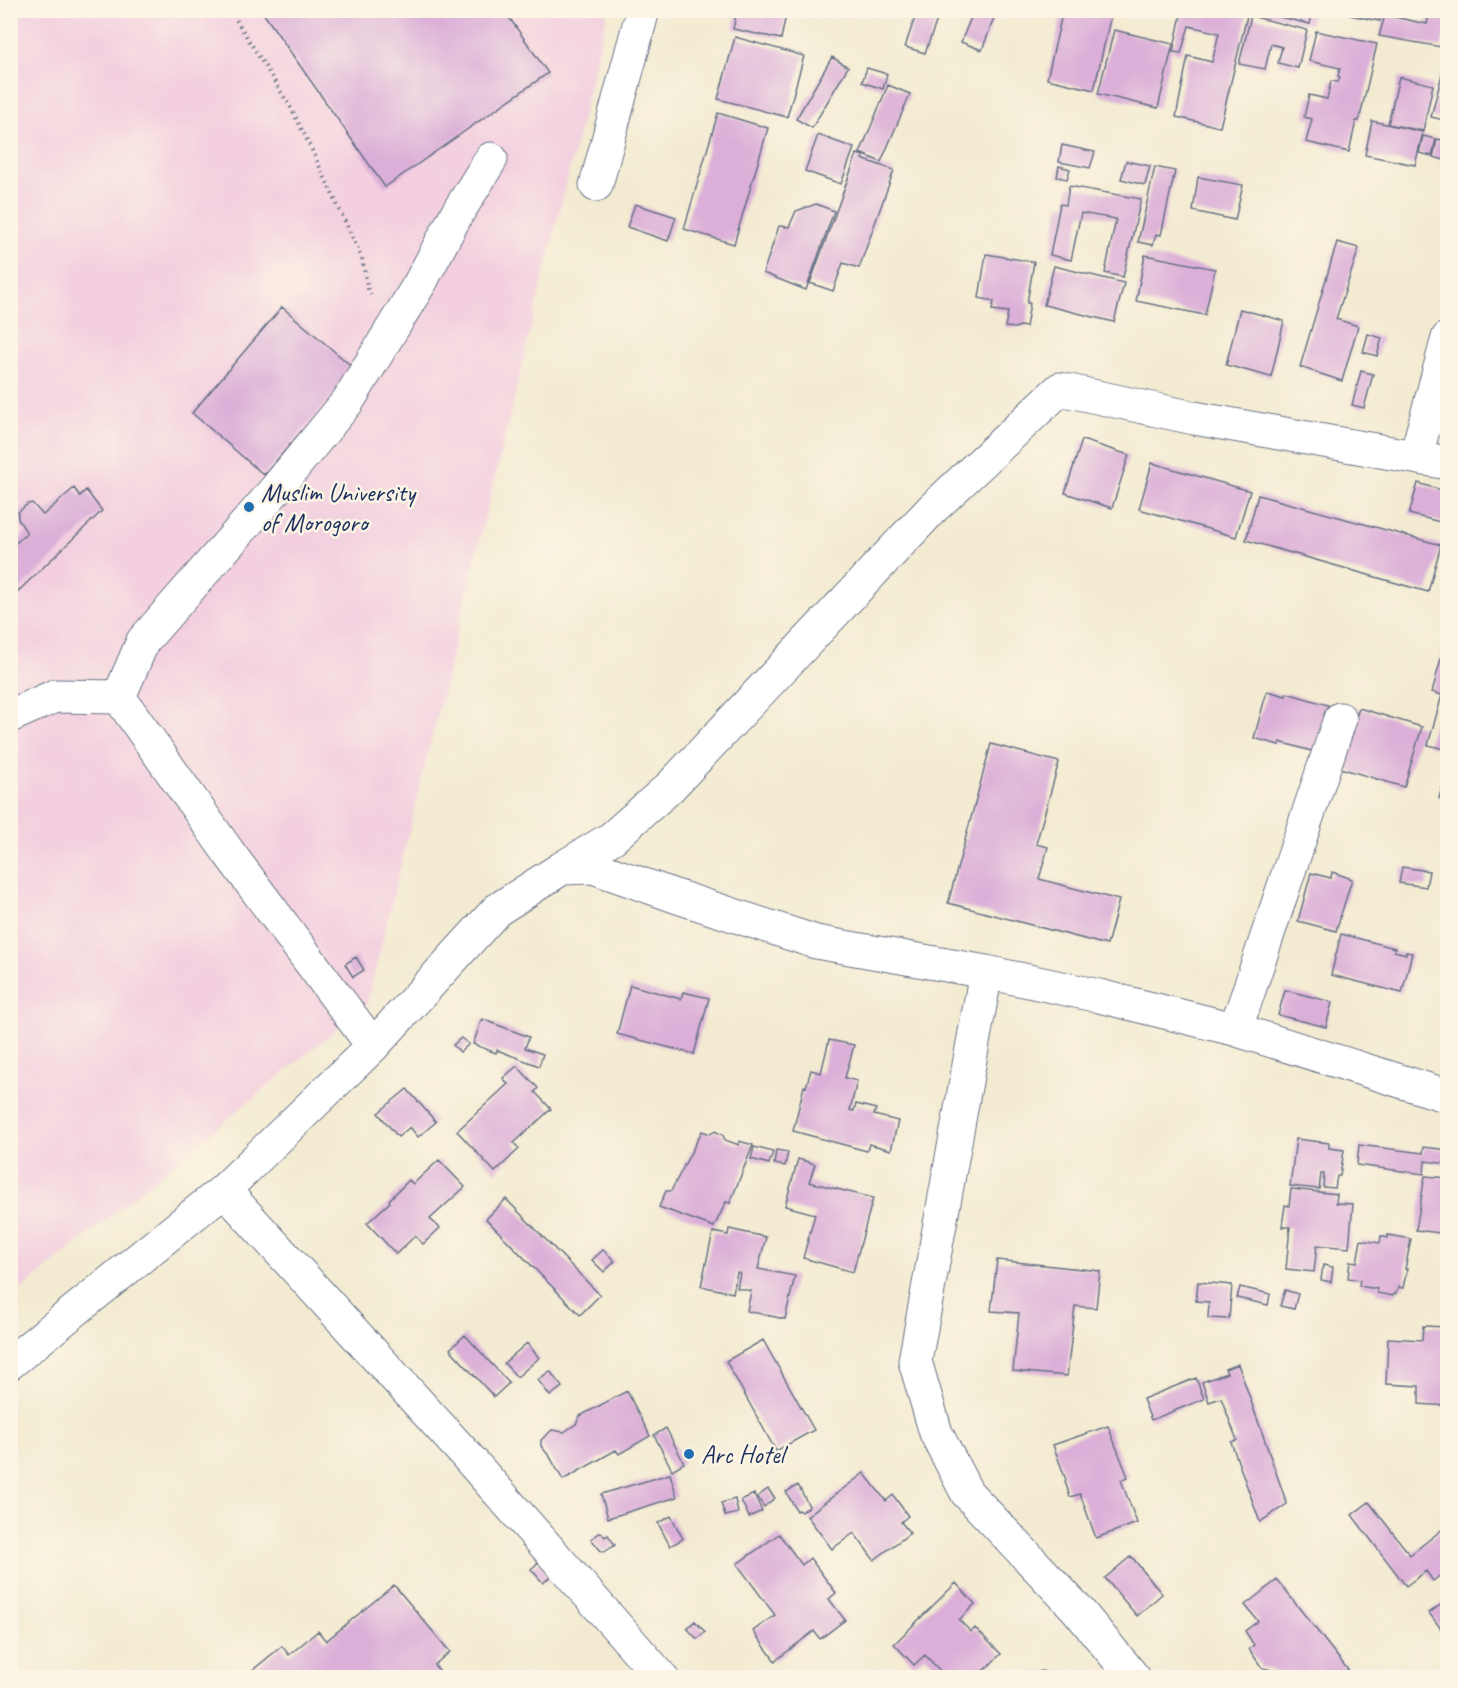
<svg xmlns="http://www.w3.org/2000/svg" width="1458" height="1688" font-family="Caveat,sans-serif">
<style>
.built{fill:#f3cfdf}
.building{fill:#dbafd8}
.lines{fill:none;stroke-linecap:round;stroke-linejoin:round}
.minor-casing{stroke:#677186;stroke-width:35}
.path{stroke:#677186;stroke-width:4;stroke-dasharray:1.5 4.5;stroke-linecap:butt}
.minor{stroke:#fff;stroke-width:33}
.poi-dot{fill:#1f6fb2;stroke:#fcf5e5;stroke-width:2}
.labels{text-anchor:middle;stroke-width:5;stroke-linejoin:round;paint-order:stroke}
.poi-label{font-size:26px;fill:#1b2f5e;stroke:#fcf5e5;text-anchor:start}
</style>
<rect width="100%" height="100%" fill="#fcf5e5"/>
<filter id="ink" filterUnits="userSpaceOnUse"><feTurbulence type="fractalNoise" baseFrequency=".0167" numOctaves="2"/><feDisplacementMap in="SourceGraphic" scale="12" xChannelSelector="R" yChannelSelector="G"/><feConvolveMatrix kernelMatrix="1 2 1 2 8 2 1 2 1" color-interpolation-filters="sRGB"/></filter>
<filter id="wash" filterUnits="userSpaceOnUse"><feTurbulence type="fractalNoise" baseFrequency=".008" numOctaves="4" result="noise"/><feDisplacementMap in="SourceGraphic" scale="24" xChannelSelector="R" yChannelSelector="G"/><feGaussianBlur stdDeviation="1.35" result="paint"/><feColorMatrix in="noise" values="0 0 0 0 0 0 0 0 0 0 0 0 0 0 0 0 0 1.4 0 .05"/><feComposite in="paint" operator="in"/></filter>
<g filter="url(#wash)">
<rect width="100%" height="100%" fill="#f3ebd1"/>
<!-- built -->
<path class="built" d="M11,11H608L367,1004L11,1298Z"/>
<g id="blocks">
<!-- building -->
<path class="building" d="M261,10H504L548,73L385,187Z
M737,10H787L781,39L733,29Z
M974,10H997L982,50L961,42Z
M1063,10H1112L1094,90L1047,79Z
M1182,10H1222L1247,16L1220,127L1176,117L1188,56L1212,62L1219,33L1189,26L1181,53L1173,52Z
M1263,10H1313L1310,24L1262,13Z
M1350,10H1382L1380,21L1349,15Z
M1430,10H1448V23L1441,47L1379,36L1385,15L1427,24Z
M917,11L938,17L925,53L905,47Z
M1251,16L1307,30L1298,68L1278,63L1282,47L1271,44L1265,69L1239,64Z
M1114,30L1173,44L1158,108L1098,94Z
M1316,31L1377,44L1359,121H1356L1349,152L1306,142L1312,119L1304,117L1309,95L1327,99L1331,81L1338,82L1340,77L1338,76L1340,68L1309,61Z
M735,37L804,56L787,117L718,99Z
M1447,55H1448V121L1431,117Z
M832,57L848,67L812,128L796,119Z
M867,68L887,74L883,89L862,82Z
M1399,77L1433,85L1423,131L1388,124Z
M888,85L910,94L881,162L860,153Z
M718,113L768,128L734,244L684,229Z
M1372,121L1423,132L1415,165L1365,155Z
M818,135L854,148L841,184L805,171Z
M1423,136L1436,139L1432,156L1419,153Z
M1437,139L1448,141V161L1433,157Z
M1062,145L1095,152L1090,168L1059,162Z
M857,154L864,156L862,159L894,170L859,268L843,263L833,291L810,283Z
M1126,161L1150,166L1145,185L1121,179Z
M1059,166L1070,169L1067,179L1057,177Z
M1155,167L1175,171L1161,235L1156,234L1153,245L1138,242Z
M1198,177L1243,185L1235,220L1193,211Z
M1069,186L1141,199L1123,277L1105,273L1116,219L1081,213L1071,260L1050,255L1060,204L1066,205Z
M635,204L676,217L668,241L627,227Z
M816,204L834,211L806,290L763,273L779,226L789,227L796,211Z
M1337,242L1359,248L1336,319L1358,326L1342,381L1300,367Z
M986,254L1034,262L1027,303H1030L1026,327L1020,326L1015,328L1005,327L1008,312L992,310L994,301L979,298Z
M1145,255L1215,269L1205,315L1136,301Z
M1054,266L1124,283L1114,322L1044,305Z
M282,307L355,369L264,475L192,413Z
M1240,309L1284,321L1271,377L1226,365Z
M1368,334L1382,338L1377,356L1363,352Z
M1361,371L1373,374L1364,408L1352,405Z
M1082,440L1129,455L1112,508L1065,493Z
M1152,463L1250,491L1236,537L1139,509Z
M1418,483L1448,492V524L1409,514Z
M74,488L80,496L86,490L102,511L10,599V548L27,533L18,519V512L28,504L32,503L43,515Z
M1258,495L1441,545L1428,592L1246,540Z
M1447,636H1448V750L1428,745L1442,695L1432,692Z
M1267,691L1286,696L1287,693L1328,705L1315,752L1280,742L1279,745L1254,738Z
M1359,708L1422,727L1404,787L1340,768Z
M991,744L1059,762L1036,844L1048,847L1039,879L1119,900L1107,945L948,903Z
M1445,778L1448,779V800L1439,798Z
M1402,867L1429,871L1426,887L1399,883Z
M1332,872L1352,879L1336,931L1298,921L1311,873L1331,878Z
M1341,934L1395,948L1394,951L1406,954V952L1412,953L1402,993L1331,975Z
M356,957L364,970L353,977L345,964Z
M630,985L681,999L683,992L709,998L694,1054L617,1034Z
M1285,990L1332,1002L1326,1027L1278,1015Z
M482,1019L529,1037L525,1048L543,1054L539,1066L497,1050L496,1053L473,1044Z
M461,1038L469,1044L460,1052L453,1045Z
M829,1040L854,1045L845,1078L857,1081L850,1110L854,1111L856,1104L876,1109L874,1115L898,1121L891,1150L869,1144L867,1151L793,1131L804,1086L806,1087L811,1070L821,1073Z
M517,1066L538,1088L535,1092L551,1109L514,1143L519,1149L495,1172L457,1131L508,1084L503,1078Z
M407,1089L436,1122L418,1137L410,1127L398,1137L378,1113Z
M702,1131L710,1134L715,1131L723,1135L725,1140L739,1145V1141L753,1145L730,1203L726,1202L714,1227L659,1207L666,1191H671Z
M1296,1139L1329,1143V1148L1344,1150L1340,1176H1337L1335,1188L1323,1187L1324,1174H1321L1319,1189L1290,1186Z
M1359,1145L1423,1153L1424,1147L1448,1150V1164L1425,1161L1424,1174L1357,1165Z
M754,1147L773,1152L769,1164L751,1159Z
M776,1150L788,1152L785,1166L774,1164Z
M798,1159L815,1164L809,1182L873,1198L853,1272L803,1258L815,1214L785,1206Z
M439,1160L465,1187L430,1219L440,1228L423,1244L415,1236L396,1254L367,1223L390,1202L389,1200L409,1180L413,1184Z
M1425,1176L1448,1178V1234L1416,1230Z
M1291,1189L1337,1194L1336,1203L1353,1204L1349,1248L1317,1245L1314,1272L1286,1269L1290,1227H1282L1285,1205L1289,1206Z
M506,1199L600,1295L580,1315L486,1219Z
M729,1229L766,1237L758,1269L795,1276L785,1319L747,1311L751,1291L737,1288L740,1273L737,1272L733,1293L701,1286L713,1232L728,1235Z
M1388,1235L1411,1239L1405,1269H1407L1403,1288L1398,1287L1396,1294H1394L1393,1296L1377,1293V1289L1359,1286L1360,1280L1348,1278L1350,1261L1357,1262L1361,1240L1380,1243L1381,1236L1388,1238Z
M603,1250L615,1261L604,1272L592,1260Z
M997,1260L1100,1271L1096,1308L1075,1306L1067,1376L1013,1371L1019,1313L991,1311Z
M1323,1265L1333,1267L1331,1282L1321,1280Z
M1198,1282L1232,1285L1229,1319L1208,1318L1209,1302L1196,1301Z
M1240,1287L1270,1294L1268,1305L1237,1298Z
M1285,1290L1298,1294L1294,1309L1280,1306Z
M1423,1326L1448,1327V1406L1419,1404V1386L1386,1384L1388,1338L1422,1340Z
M465,1335L509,1383L494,1397L450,1349Z
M763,1340L814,1430L776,1451L726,1361Z
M527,1343L539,1358L517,1377L504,1363Z
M1238,1364L1287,1504L1260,1522L1231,1442L1237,1440L1221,1398L1209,1402L1202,1382L1227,1373L1225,1369Z
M550,1371L562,1387L550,1396L538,1380Z
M1196,1378L1204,1399L1151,1420L1143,1399Z
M627,1391L650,1436L619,1454L616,1450L563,1480L550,1457L541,1446V1440L552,1430L564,1432L576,1424L580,1416Z
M1108,1426L1128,1477L1121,1480L1137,1523L1096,1538L1080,1494L1070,1497L1065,1481L1066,1480L1053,1445Z
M666,1428L684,1463L672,1470L654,1435Z
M864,1473L886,1501L893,1495L908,1516L901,1522L910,1533L874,1560L854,1533L832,1549L807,1516Z
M670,1474L677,1497L608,1518L601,1494Z
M798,1485L809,1506L808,1508L801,1512L799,1510L797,1511L786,1492Z
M768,1489L775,1498L764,1507L757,1497Z
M754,1494L762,1511L749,1517L741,1500Z
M735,1499L738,1513L725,1516L721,1503Z
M1369,1502L1410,1555L1444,1528L1448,1532V1569L1433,1581L1426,1571L1406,1586L1352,1515Z
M671,1516L683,1539L670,1546L658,1523Z
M601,1532L605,1537L608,1535L615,1545L604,1552L603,1551H601L591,1539Z
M779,1534L802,1565L810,1558L836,1593L829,1599L845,1620L820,1639L814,1631L775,1661L753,1631L775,1615L737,1564Z
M1131,1556L1162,1594L1137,1616L1105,1578Z
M539,1562L551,1576L543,1583L531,1569Z
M1277,1580L1348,1670L1338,1678H1281L1272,1670L1262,1668L1249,1649L1254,1645L1245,1631L1258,1621L1245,1605Z
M956,1583L975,1604L959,1620L971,1632L975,1628L1001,1654L976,1678H956L954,1676L947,1678L925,1655L914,1665L894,1644Z
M394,1585L450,1652L434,1665L442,1673L437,1678H243L282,1646L289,1655L318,1631L326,1641Z
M1446,1601L1448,1602V1638L1429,1613Z
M695,1621L705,1632L697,1639L687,1628Z
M1042,1671L1048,1673L1052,1678H1030L1034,1673Z"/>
</g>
</g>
<g filter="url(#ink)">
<use href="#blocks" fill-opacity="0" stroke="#677186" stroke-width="1.5"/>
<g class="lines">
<!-- minor casing -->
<g class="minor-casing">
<path id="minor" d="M596,185L643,10
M1416,456L1448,338
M10,716L55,696L119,697
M562,868L612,838L670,787L933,508L1060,389L1194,418L1448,463
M986,972L915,1361L936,1433L967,1493L1077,1609L1134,1678
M1234,1029L1243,1008L1340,719
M373,1046L229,853L119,697L143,641L265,502L348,401L420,283L455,217L491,159
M224,1190L373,1046L497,910L562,868L593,867L675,896L816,942L986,972L1099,996L1234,1029L1448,1096
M10,1363L224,1190L465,1454L662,1678"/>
</g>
<!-- path -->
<path class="path" d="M230,10L291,108L311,148L362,258L368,290L373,298
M10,250L20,262"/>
<!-- minor -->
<use href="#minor" class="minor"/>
</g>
</g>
<!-- markers -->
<g class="poi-dot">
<circle cx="249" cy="507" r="6"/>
<circle cx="689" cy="1454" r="6"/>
</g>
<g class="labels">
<!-- poi labels -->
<g class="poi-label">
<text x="261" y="501">Muslim University<tspan x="261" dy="30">of Morogoro</tspan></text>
<text x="701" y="1463">Arc Hotel</text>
</g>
</g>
<!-- margin -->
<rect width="1458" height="1688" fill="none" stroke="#fcf5e5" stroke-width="36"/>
</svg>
